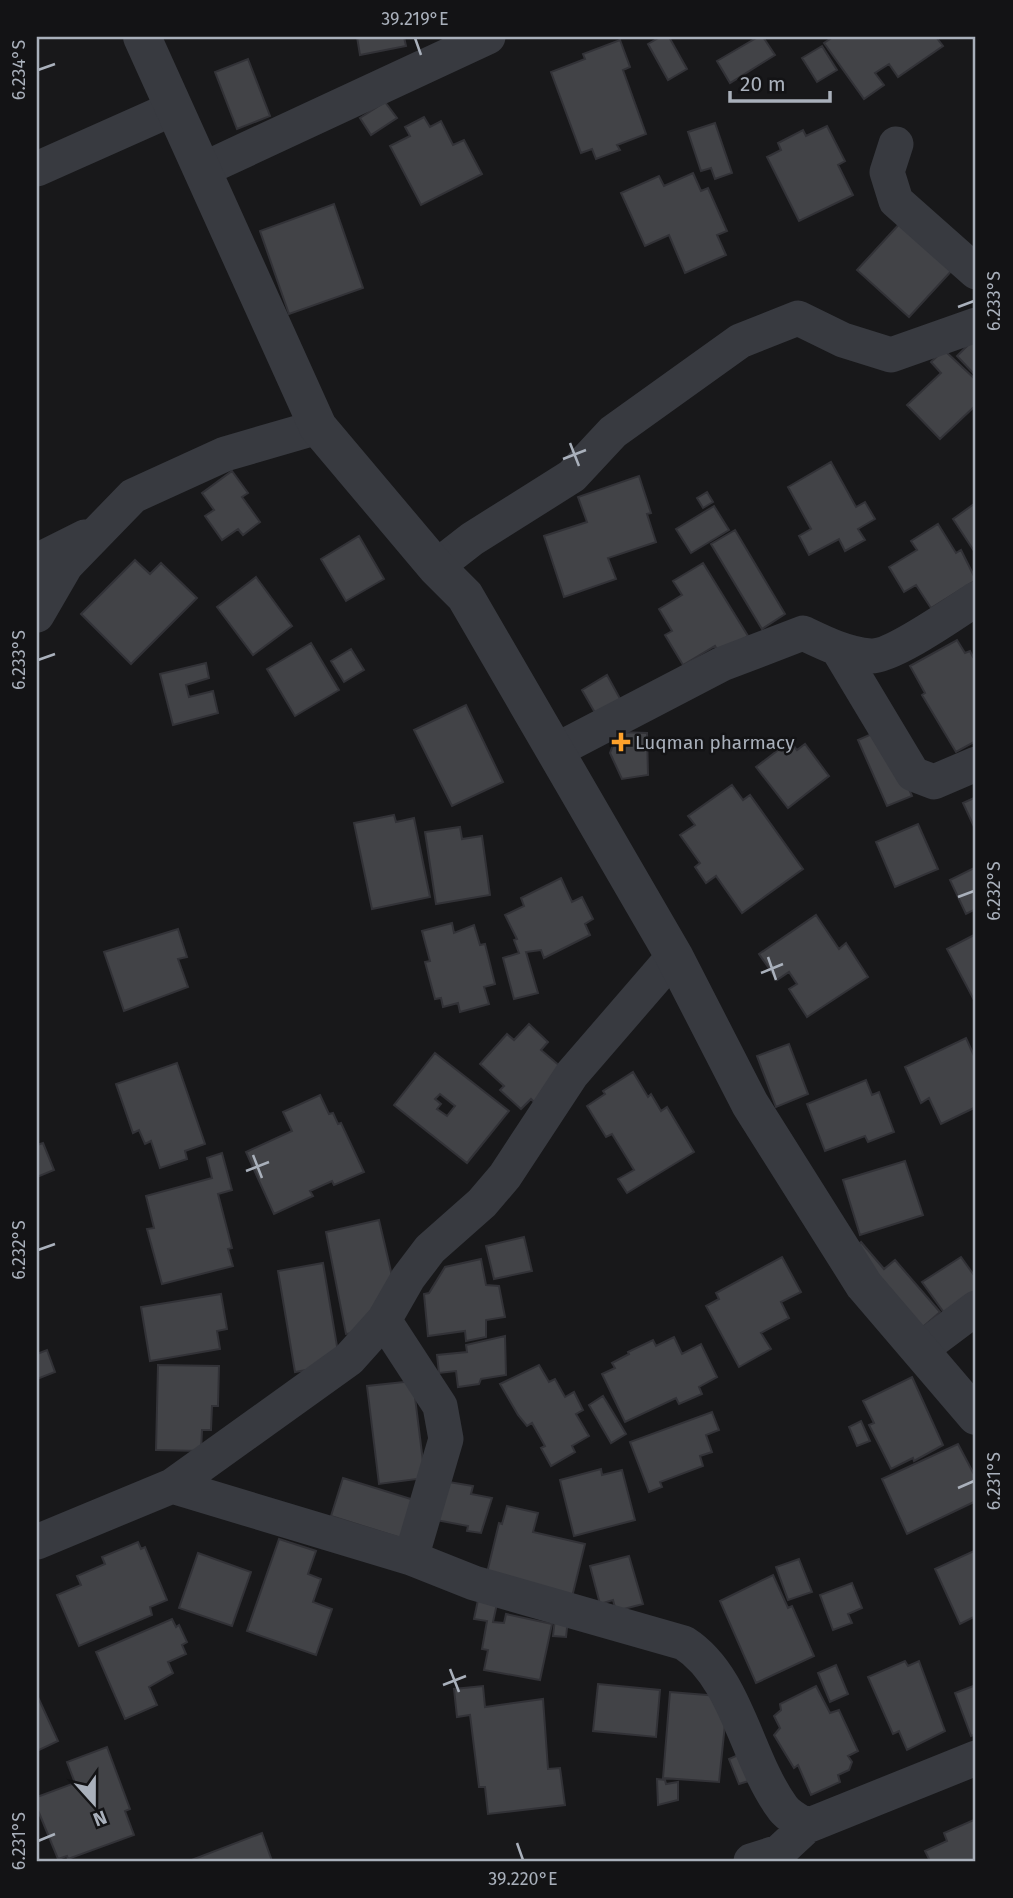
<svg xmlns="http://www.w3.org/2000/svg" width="1013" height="1898" font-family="'Fira Sans',sans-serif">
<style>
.building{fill:#424347;stroke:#323237;stroke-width:2;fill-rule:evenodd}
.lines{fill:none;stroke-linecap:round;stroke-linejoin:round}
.minor{stroke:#383a40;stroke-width:35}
.tertiary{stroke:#383a40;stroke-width:38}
.ticks{fill:none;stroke:#a9b0bb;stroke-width:2.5}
.poi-dot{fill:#ffa22b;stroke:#131315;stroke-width:2.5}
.labels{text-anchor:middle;stroke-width:5;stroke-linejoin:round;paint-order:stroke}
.poi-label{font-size:19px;fill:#a9b0bb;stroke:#131315;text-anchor:start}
.neatline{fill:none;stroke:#a9b0bb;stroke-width:2.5}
.ticks-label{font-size:18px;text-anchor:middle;fill:#a9b0bb}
</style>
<rect width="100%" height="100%" fill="#18181a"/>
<!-- building -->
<path class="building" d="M357,37H404L406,46L360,55Z
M660,37H669L687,69L668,80L648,44Z
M758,37H763L775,55L730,83L717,61Z
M833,37H936L943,46L898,77L889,64L875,73L884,85L864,99L824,43Z
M620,40L630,67L623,70L646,134L617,145L620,150L596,159L592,149L581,153L551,72L585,59L583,54Z
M822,46L837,70L817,82L802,58Z
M248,59L270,116L237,129L215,72Z
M385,102L397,118L371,135L360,118Z
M424,117L430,127L441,121L453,145L464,140L482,174L421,205L390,146L410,136L405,127Z
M715,123L732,173L715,179L711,168L701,171L688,132Z
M827,126L845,161L838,165L853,195L799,221L767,157L781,150L778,143L803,130L806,136Z
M693,173L701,191L708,188L727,231L717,235L726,255L685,273L669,235L645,246L621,193L659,176L664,186Z
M334,204L363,288L289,314L260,231Z
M903,220L955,267L909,317L857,270Z
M976,337V376L957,356Z
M944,350L976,380V405L940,439L907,405L941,373L931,362Z
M831,462L856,507L865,502L875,519L858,529L865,540L845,551L839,539L809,555L799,536L811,529L788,487Z
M232,471L248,493L242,497L260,522L243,535L238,529L222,540L205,516L214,510L202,493Z
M639,476L651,513L647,514L656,542L608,558L616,579L564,597L544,536L587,522L578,497Z
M707,492L713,502L703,508L697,498Z
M974,504L976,508V554L953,519Z
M714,506L729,530L691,553L676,529Z
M938,524L956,553L961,550L976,580L931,608L916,585L904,592L889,567L917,550L911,541Z
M735,530L785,614L762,629L711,544Z
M359,536L384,579L346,601L321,559Z
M135,560L150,574L161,563L197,598L131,664L81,614Z
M703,563L748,636L719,653L715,646L683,665L665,635L672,631L659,609L682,595L673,581Z
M256,577L292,626L253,655L217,607Z
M957,640L965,653L970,651L973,657L976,656V741L956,752L922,695L925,693L910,666Z
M311,643L339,690L295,716L267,669Z
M351,649L364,670L344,682L331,661Z
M206,663L209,678L186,685L189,697L213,691L218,713L173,725L160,674Z
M607,675L623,704L598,718L582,690Z
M466,705L503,782L452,806L414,730Z
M883,729L912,796L887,806L858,740Z
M618,732L647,733L648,775L622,779L610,753Z
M790,741L797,750L805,744L829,776L788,808L756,767Z
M732,785L743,800L750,795L803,869L742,913L716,876L706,883L695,867L700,863L680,835L695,825L688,816Z
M976,797V831L963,803Z
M394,815L396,822L414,818L430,897L372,909L354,823Z
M918,824L938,869L895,887L876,842Z
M460,827L462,839L482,836L490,895L436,904L425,832Z
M976,867V909L966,914L950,880Z
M561,878L572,902L582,897L593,919L585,924L590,935L544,958L541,950L526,952L538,993L514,999L503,958L519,953L514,940L517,939L505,915L524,906L521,898Z
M816,915L839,949L846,943L868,977L807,1017L789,989L797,984L789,972L777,980L759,954Z
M452,923L454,933L474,925L480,945L485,944L495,984L484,987L489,1004L460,1012L458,1003L443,1007L441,998L435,999L425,962L430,961L422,931Z
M178,929L187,957L178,959L188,987L124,1011L104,952Z
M976,934V999L974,1000L947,949Z
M529,1024L548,1042L541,1050L561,1067L539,1107L531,1099L521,1109L500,1090L504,1086L480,1064L507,1034L514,1040Z
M966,1038L976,1060V1107L941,1124L929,1098L921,1103L905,1067Z
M789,1044L808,1094L776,1107L757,1056Z
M435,1053L509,1111L467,1163L394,1105ZM440,1094L455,1106L447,1116L437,1109L441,1104L435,1099Z
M177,1063L205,1144L185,1151L187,1159L160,1168L151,1141L145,1144L139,1130L133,1133L116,1084Z
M633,1072L648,1097L651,1094L661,1111L667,1107L694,1152L627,1193L618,1179L634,1170L612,1134L606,1137L587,1106L605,1094L603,1091Z
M866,1080L872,1095L879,1092L894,1132L868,1142L865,1136L825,1151L807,1104Z
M320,1095L329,1114L333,1113L338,1124L341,1123L364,1172L334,1185L332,1181L310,1191L313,1196L274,1214L246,1152L292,1131L283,1112Z
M43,1143L54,1170L37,1177V1145Z
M222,1153L232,1190L218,1194L232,1248L228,1249L233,1266L162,1284L147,1229L154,1228L146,1196L212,1178L207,1158Z
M905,1161L923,1215L860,1235L843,1180Z
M379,1220L396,1293L367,1331L346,1334L326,1232Z
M524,1237L532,1271L494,1279L486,1246Z
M861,1242L884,1269L895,1260L940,1312L916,1333L847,1254Z
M782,1257L801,1292L781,1302L789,1318L761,1333L771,1349L739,1367L706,1306L719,1299L716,1293Z
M961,1257L976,1278V1302L945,1314L922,1282Z
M481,1259L486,1285L499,1286L505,1317L486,1320V1337L466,1341L465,1331L428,1336L424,1294L429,1293L445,1267Z
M323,1263L340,1364L295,1372L278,1271Z
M221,1294L227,1329L217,1331L220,1349L150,1361L141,1307Z
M505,1336L506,1375L481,1379L479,1384L458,1387L456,1371L439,1373L437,1355L467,1352L466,1345Z
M674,1337L682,1354L701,1344L717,1377L699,1387L702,1394L679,1404L676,1398L625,1422L602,1374L615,1368L612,1363L629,1354L628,1352L653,1340L656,1346Z
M47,1350L55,1372L37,1379V1354Z
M158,1365L219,1366L218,1406H212L211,1430H202L201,1451L156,1450Z
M539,1365L549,1382L555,1379L565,1397L574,1392L583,1410L576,1414L589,1436L572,1446L575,1452L551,1466L541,1448L545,1446L532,1423L527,1426L518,1415L500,1384Z
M912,1377L943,1445L914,1461L913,1458L891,1469L869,1425L874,1423L863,1401Z
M413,1381L425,1478L379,1484L367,1386Z
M603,1396L626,1434L611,1443L589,1405Z
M712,1412L719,1430L706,1435L712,1452L700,1456L703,1466L660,1482L662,1487L649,1492L630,1442Z
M861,1421L870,1441L857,1446L849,1427Z
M958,1444L976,1478V1501L907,1534L882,1479Z
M601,1469L602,1475L622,1470L635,1520L574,1536L560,1480Z
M343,1478L414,1500L407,1540L331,1516Z
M443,1481L473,1486L471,1494L492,1498L481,1533L467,1531L468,1526L436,1520Z
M507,1506L538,1513L533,1532L585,1544L572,1597L486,1577L499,1523L502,1524Z
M279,1539L316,1551L308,1574L321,1579L313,1602L332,1609L316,1655L247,1631Z
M138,1542L141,1549L145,1547L167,1600L150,1607L152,1615L79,1646L57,1595L81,1585L77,1576L105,1564L102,1557Z
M976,1550V1616L960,1624L935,1569Z
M198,1553L251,1572L232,1626L179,1608Z
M629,1556L643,1604L616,1611L613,1600L600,1604L590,1566Z
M799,1559L812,1592L788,1600L776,1567Z
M773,1575L788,1608L792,1606L814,1656L756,1683L720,1601Z
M852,1583L862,1608L848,1614L852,1623L833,1630L820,1595Z
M479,1595L498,1599L493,1622L504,1623L506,1614L552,1624L540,1680L484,1670L488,1650L482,1649L487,1621L474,1619Z
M556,1610L569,1611L566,1637L553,1636Z
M172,1619L176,1627L179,1625L187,1642L182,1645L186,1654L168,1662L173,1673L149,1687L157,1705L125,1719L96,1652Z
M905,1661L908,1666L919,1661L945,1731L907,1750L899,1731L893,1734L868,1677Z
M836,1665L848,1694L830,1702L818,1673Z
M598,1684L660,1690L656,1737L593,1731Z
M976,1685V1734L971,1736L955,1693Z
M483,1686L485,1707L543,1699L548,1769L560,1768L565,1805L488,1814L485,1787H479L470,1715L457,1717L454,1689Z
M816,1686L830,1713L839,1710L858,1751L848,1756L852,1762L849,1770L838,1775L840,1782L811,1795L798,1765L794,1768L774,1735L780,1728L774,1716L781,1710L780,1704Z
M670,1692L719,1696L725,1724L719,1782L663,1778Z
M37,1695L58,1741L37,1751Z
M107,1747L130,1809L125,1811L134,1835L68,1859L67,1856L58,1859L37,1808V1797L75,1783L67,1762Z
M745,1752L755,1779L739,1784L729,1759Z
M657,1779L665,1780L666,1784L678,1782V1800L658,1805Z
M976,1819V1861H930L925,1851L947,1841L944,1833Z
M262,1833L272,1861H189Z"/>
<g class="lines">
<!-- minor -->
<path class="minor" d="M896,144L887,172L896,201L976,272
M37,169L174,108
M202,170L488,37
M37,561L85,537
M436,567L472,539L572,476L613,432L740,341L798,318L843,340L891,355L976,325
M37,615L66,565L133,496L225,454L318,427
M838,649L913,774L934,782L976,764
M557,750L722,664L803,633C824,643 846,654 870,656C891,658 956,612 976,599
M384,1320L440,1406L446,1439L411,1558
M920,1350L976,1308
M172,1486L411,1558L474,1583L684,1643C737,1677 746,1758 782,1807C787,1815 799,1821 807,1826L976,1758
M37,1542L172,1486L349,1359L384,1320L408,1278L430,1249L482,1203L505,1176L572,1074L674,956
M751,1861L779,1852L807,1826"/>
<!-- tertiary -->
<path class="tertiary" d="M142,37L318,427L436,567L465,596L674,956L750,1104L864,1285L976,1416"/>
</g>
<!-- ticks -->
<path class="ticks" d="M415,38L421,55M38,70L55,64M958,307L974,301M570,443L579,466M563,459L586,450M38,660L55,654M958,897L974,891M768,957L776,980M761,973L783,964M253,1155L262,1178M246,1171L269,1162M38,1250L55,1244M958,1488L974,1481M450,1669L459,1692M443,1685L466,1676M38,1841L55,1834M517,1843L523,1860"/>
<!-- markers -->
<path class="poi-dot" d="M617.5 731.5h7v7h7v7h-7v7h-7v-7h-7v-7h7z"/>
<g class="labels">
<!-- poi labels -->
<g class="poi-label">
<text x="635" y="749">Luqman pharmacy</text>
</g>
</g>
<!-- border -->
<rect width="1013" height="1898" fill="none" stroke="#131315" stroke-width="77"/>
<!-- north arrow -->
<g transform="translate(94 1803) rotate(159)" stroke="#131315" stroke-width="5" paint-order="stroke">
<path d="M0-5L12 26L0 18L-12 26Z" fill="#a9b0bb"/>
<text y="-10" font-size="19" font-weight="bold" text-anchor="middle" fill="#a9b0bb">N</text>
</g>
<!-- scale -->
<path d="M730 91v10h100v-10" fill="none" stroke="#a9b0bb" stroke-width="3.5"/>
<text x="740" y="91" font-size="21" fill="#a9b0bb" stroke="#131315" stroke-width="5" paint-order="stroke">20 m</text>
<rect x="38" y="38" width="936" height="1822" class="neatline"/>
<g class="ticks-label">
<text x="415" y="25">39.219°E</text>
<text transform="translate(19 70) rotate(-90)" y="6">6.234°S</text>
<text transform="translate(994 301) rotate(-90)" y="6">6.233°S</text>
<text transform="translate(19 660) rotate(-90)" y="6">6.233°S</text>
<text transform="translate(994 891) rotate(-90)" y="6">6.232°S</text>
<text transform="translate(19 1250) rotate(-90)" y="6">6.232°S</text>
<text transform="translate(994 1481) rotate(-90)" y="6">6.231°S</text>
<text transform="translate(19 1841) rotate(-90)" y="6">6.231°S</text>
<text x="523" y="1885">39.220°E</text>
</g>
</svg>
